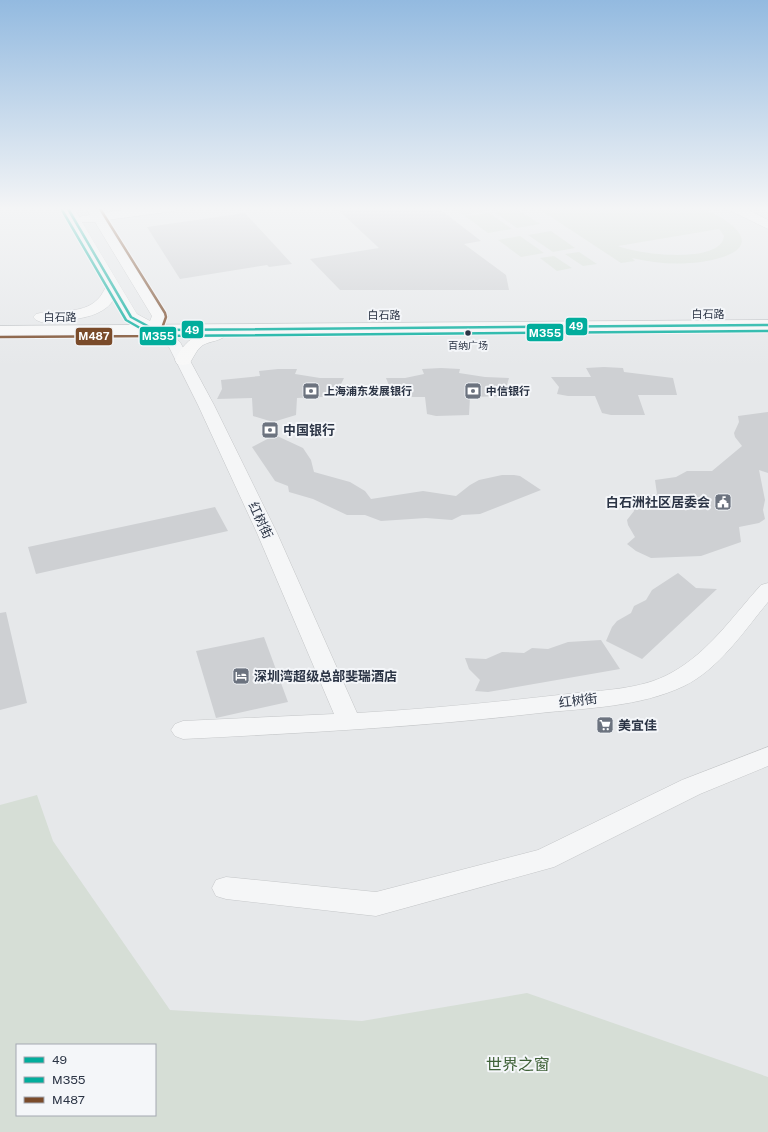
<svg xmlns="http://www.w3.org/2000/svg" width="768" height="1132" font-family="'Public Sans','Noto Sans SC',sans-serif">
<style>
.green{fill:#d6ded6;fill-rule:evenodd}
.building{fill:#ced0d3}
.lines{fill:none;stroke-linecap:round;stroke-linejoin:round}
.street-casing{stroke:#c4c6c8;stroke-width:1}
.secondary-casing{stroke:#c4c6c8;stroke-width:1}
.primary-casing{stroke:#c2c5c8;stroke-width:1}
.street{fill:#f5f6f7;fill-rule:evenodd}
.secondary{fill:#f8f8f8;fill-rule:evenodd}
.primary{fill:#f8f8f8;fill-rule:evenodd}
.bus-1-casing{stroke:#f4f6f9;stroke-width:4.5}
.bus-2-casing{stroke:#f4f6f9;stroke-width:4.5}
.bus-3-casing{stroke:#f4f6f9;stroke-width:4.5}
.bus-1{stroke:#01ad9c;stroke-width:2.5}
.bus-2{stroke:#01ad9c;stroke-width:2.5}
.bus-3{stroke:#7a4b2a;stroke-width:2.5}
.bus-dot{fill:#2b3445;stroke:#f4f6f9;stroke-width:1.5}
.labels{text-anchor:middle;stroke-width:4;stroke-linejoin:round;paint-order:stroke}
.far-bus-label{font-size:10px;fill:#2b3445;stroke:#f4f6f9}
.far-street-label{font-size:11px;fill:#2b3445;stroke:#f4f6f9}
.far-poi-label{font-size:11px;font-weight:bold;fill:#2b3445;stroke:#f4f6f9;text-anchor:start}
.poi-label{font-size:13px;font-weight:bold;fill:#2b3445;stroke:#f4f6f9;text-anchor:start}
.street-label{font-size:13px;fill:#2b3445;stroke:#f4f6f9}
.near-park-label{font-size:16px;fill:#3f6138;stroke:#f4f6f9}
.line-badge{stroke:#f4f6f9;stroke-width:1.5}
.badge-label{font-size:11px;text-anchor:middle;font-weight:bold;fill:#fff}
</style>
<rect width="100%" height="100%" fill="#e6e8ea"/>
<!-- green -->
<path class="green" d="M453,207H481L487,211L463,215Z
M536,207C578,207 620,207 661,207C671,207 692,205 701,208C723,216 767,242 723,257C695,266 660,265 632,258L635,261L621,263ZM719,229L724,236C721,265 636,254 618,246Z
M517,209L540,224L517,228L494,212Z
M489,213L512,229L488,233L465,216Z
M551,231L575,248L553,252L528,235Z
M520,236L544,253L521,257L498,240Z
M579,252L597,264L583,266L565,254Z
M554,256L572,268L557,271L540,258Z
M37,795L53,841L170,1010L362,1021L527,993L768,1077V1132H0V805ZM17,1045H155V1115H17Z"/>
<!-- building -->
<path class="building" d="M335,207H437L481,241L464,244L506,275L509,290H340L310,259L379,248Z
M245,213L292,264L269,267L267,265L180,279L147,227Z
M604,367L623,368L624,372L673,378L677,395H638L645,415H611L602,413L595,396H568L557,394L559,387L551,377H591L586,368Z
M441,368L460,369L459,373L485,377L509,378L507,385L513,396L470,397L469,415L436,416L427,414L425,397H387L390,388L386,378H405L424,374L422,369Z
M278,369H297L295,374L320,378H344L339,388L343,396L297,398L296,415L273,422L253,416L252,398L217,399L222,389L221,380L260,376L259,371Z
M768,412V473L759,470L765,500L763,510L765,519L759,523L739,527L741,542L701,556L651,558L636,551L627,544L635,537L628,525L627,520L634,511L633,498L657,494L655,480L676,477L687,471H712L742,446L735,437L734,433L739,422L738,416Z
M275,435L303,448L311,460L314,472L350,482L365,491L371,499L423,491L456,496L470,485L479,480L502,475H514L520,476L541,490L480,514L462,515L452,520L426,518L381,521L365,515H347L313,499L289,492L288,486L275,481L252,447Z
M215,507L228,531L36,574L28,547Z
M678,573L696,588L717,589L642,659L606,641L612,627L617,621L631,613L634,606L646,600L652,590Z
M6,612L27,703L0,710V613Z
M264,637L288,702L216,718L196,651Z
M601,640L620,669L488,692L475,691L480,680L469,669L465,658L486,659L502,652L524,653L532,648L548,649L568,642Z"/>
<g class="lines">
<!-- street casing -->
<g class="street-casing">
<path id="street" d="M155,326L160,327L180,342L214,405L277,533L357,713C428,709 498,702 568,694C601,690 641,690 671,673C708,653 733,616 761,585L768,583V602C744,631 719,669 684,686C640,707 587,708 540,713C421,727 302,733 183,739L175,736L171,730L175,724L183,721L334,714L257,533L198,405L169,347L148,330L150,327Z
M768,747V766L700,794L554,867L376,916L226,899L216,896L212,888L216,880L226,877L376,892L538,850L682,780Z"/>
</g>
<!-- secondary casing -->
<g class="secondary-casing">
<path id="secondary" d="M61,207H73L80,218L81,216L90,215L86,207H98L102,213L145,207H181L175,211L107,220L168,316L161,333H149L126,320ZM82,222H95L152,316L150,321L137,314Z
M727,207H743L768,220V229L729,210Z"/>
</g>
<!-- primary casing -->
<g class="primary-casing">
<path id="primary" d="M113,283L118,284L120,287C117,294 113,303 106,308C89,321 61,320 41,322L36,320L33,317L36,314C54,309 82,315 97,300C102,296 104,289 108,284Z
M768,320V330L227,334C222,341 210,341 203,345C196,350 194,357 189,364L183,365L177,364L175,360C181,348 188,339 201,334L0,336V326Z"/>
</g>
<!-- street -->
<use href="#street" class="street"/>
<!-- secondary -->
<use href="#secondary" class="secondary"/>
<!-- primary -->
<use href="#primary" class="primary"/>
<!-- bus-1 casing -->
<g class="bus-1-casing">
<path id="bus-1" d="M67,207L131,317L155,330L768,325"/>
</g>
<!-- bus-2 casing -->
<g class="bus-2-casing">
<path id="bus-2" d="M62,210L126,320L154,336L768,331"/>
</g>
<!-- bus-3 casing -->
<g class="bus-3-casing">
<path id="bus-3" d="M0,337L155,336L160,334L166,317L165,313L99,207"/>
</g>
<!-- bus-1 -->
<use href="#bus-1" class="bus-1"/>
<!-- bus-2 -->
<use href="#bus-2" class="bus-2"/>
<!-- bus-3 -->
<use href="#bus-3" class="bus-3"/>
</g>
<!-- sky -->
<linearGradient id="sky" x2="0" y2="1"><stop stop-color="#93bae0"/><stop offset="0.57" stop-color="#f4f5f6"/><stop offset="1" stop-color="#f4f5f6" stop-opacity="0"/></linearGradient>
<rect width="768" height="366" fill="url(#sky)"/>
<!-- icons -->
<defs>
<g id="bank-square" transform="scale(0.9)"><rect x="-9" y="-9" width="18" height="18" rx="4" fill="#6c737f" stroke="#f4f6f9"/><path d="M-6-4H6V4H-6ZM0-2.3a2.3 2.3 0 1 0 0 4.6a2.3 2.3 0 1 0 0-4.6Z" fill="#fff"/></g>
<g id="civic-square" transform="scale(0.9)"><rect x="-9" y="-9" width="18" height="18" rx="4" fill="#6c737f" stroke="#f4f6f9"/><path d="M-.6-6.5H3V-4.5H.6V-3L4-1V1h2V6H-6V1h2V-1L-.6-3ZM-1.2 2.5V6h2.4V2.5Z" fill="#fff"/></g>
<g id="hotel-square" transform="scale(0.9)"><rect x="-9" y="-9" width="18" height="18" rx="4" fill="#6c737f" stroke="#f4f6f9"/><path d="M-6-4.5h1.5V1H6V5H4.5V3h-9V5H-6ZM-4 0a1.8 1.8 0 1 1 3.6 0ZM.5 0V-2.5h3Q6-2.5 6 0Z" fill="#fff"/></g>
<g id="supermarket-square" transform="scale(0.9)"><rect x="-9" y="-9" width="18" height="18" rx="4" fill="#6c737f" stroke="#f4f6f9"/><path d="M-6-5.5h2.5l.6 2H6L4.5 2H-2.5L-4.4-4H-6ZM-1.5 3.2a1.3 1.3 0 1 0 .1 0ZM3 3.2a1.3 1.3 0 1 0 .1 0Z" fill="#fff"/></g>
</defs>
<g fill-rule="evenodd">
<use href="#bank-square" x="311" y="391"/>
<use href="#bank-square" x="473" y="391"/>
<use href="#bank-square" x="270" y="430"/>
<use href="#civic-square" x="723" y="502"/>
<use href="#hotel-square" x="241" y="676"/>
<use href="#supermarket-square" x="605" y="725"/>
</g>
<!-- markers -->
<circle class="bus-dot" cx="468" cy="333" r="3.5"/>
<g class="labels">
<!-- far-bus labels -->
<g class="far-bus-label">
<text x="468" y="349">百纳广场</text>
</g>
<!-- far-street labels -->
<g class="far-street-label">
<text x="708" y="318">白石路</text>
<text x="384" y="319">白石路</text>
<text x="60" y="321">白石路</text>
</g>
<!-- far-poi labels -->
<g class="far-poi-label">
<text x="324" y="395">上海浦东发展银行</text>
<text x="486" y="395">中信银行</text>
</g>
<!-- poi labels -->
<g class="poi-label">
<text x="283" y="435">中国银行</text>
<text x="710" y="507" text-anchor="end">白石洲社区居委会</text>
<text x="254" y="681">深圳湾超级总部斐瑞酒店</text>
<text x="618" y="730">美宜佳</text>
</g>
<!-- street labels -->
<g class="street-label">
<text transform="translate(261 520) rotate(65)" y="5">红树街</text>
<text transform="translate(578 700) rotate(-7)" y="5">红树街</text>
</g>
<!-- near-park labels -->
<g class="near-park-label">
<text x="518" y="1070">世界之窗</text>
</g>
</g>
<g class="line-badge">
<rect x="565" y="317" width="23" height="19" rx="4" fill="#01ad9c"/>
<rect x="181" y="320" width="23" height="19" rx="4" fill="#01ad9c"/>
<rect x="526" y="323" width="38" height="19" rx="4" fill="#01ad9c"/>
<rect x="139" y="326" width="38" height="20" rx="4" fill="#01ad9c"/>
<rect x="75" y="327" width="38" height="19" rx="4" fill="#7a4b2a"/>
</g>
<g class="badge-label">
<text x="576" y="330">49</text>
<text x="192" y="334">49</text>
<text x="545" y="337">M355</text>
<text x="158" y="340">M355</text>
<text x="94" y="340">M487</text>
</g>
<!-- legend -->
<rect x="16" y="1044" width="140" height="72" fill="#f4f6f9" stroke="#a4a8b1"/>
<rect x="24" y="1057" width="20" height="6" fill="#01ad9c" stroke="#a4a8b1"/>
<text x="52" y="1064" font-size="12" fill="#2b3445">49</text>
<rect x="24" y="1077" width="20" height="6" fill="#01ad9c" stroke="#a4a8b1"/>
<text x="52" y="1084" font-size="12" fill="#2b3445">M355</text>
<rect x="24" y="1097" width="20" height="6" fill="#7a4b2a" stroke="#a4a8b1"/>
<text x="52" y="1104" font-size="12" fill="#2b3445">M487</text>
</svg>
